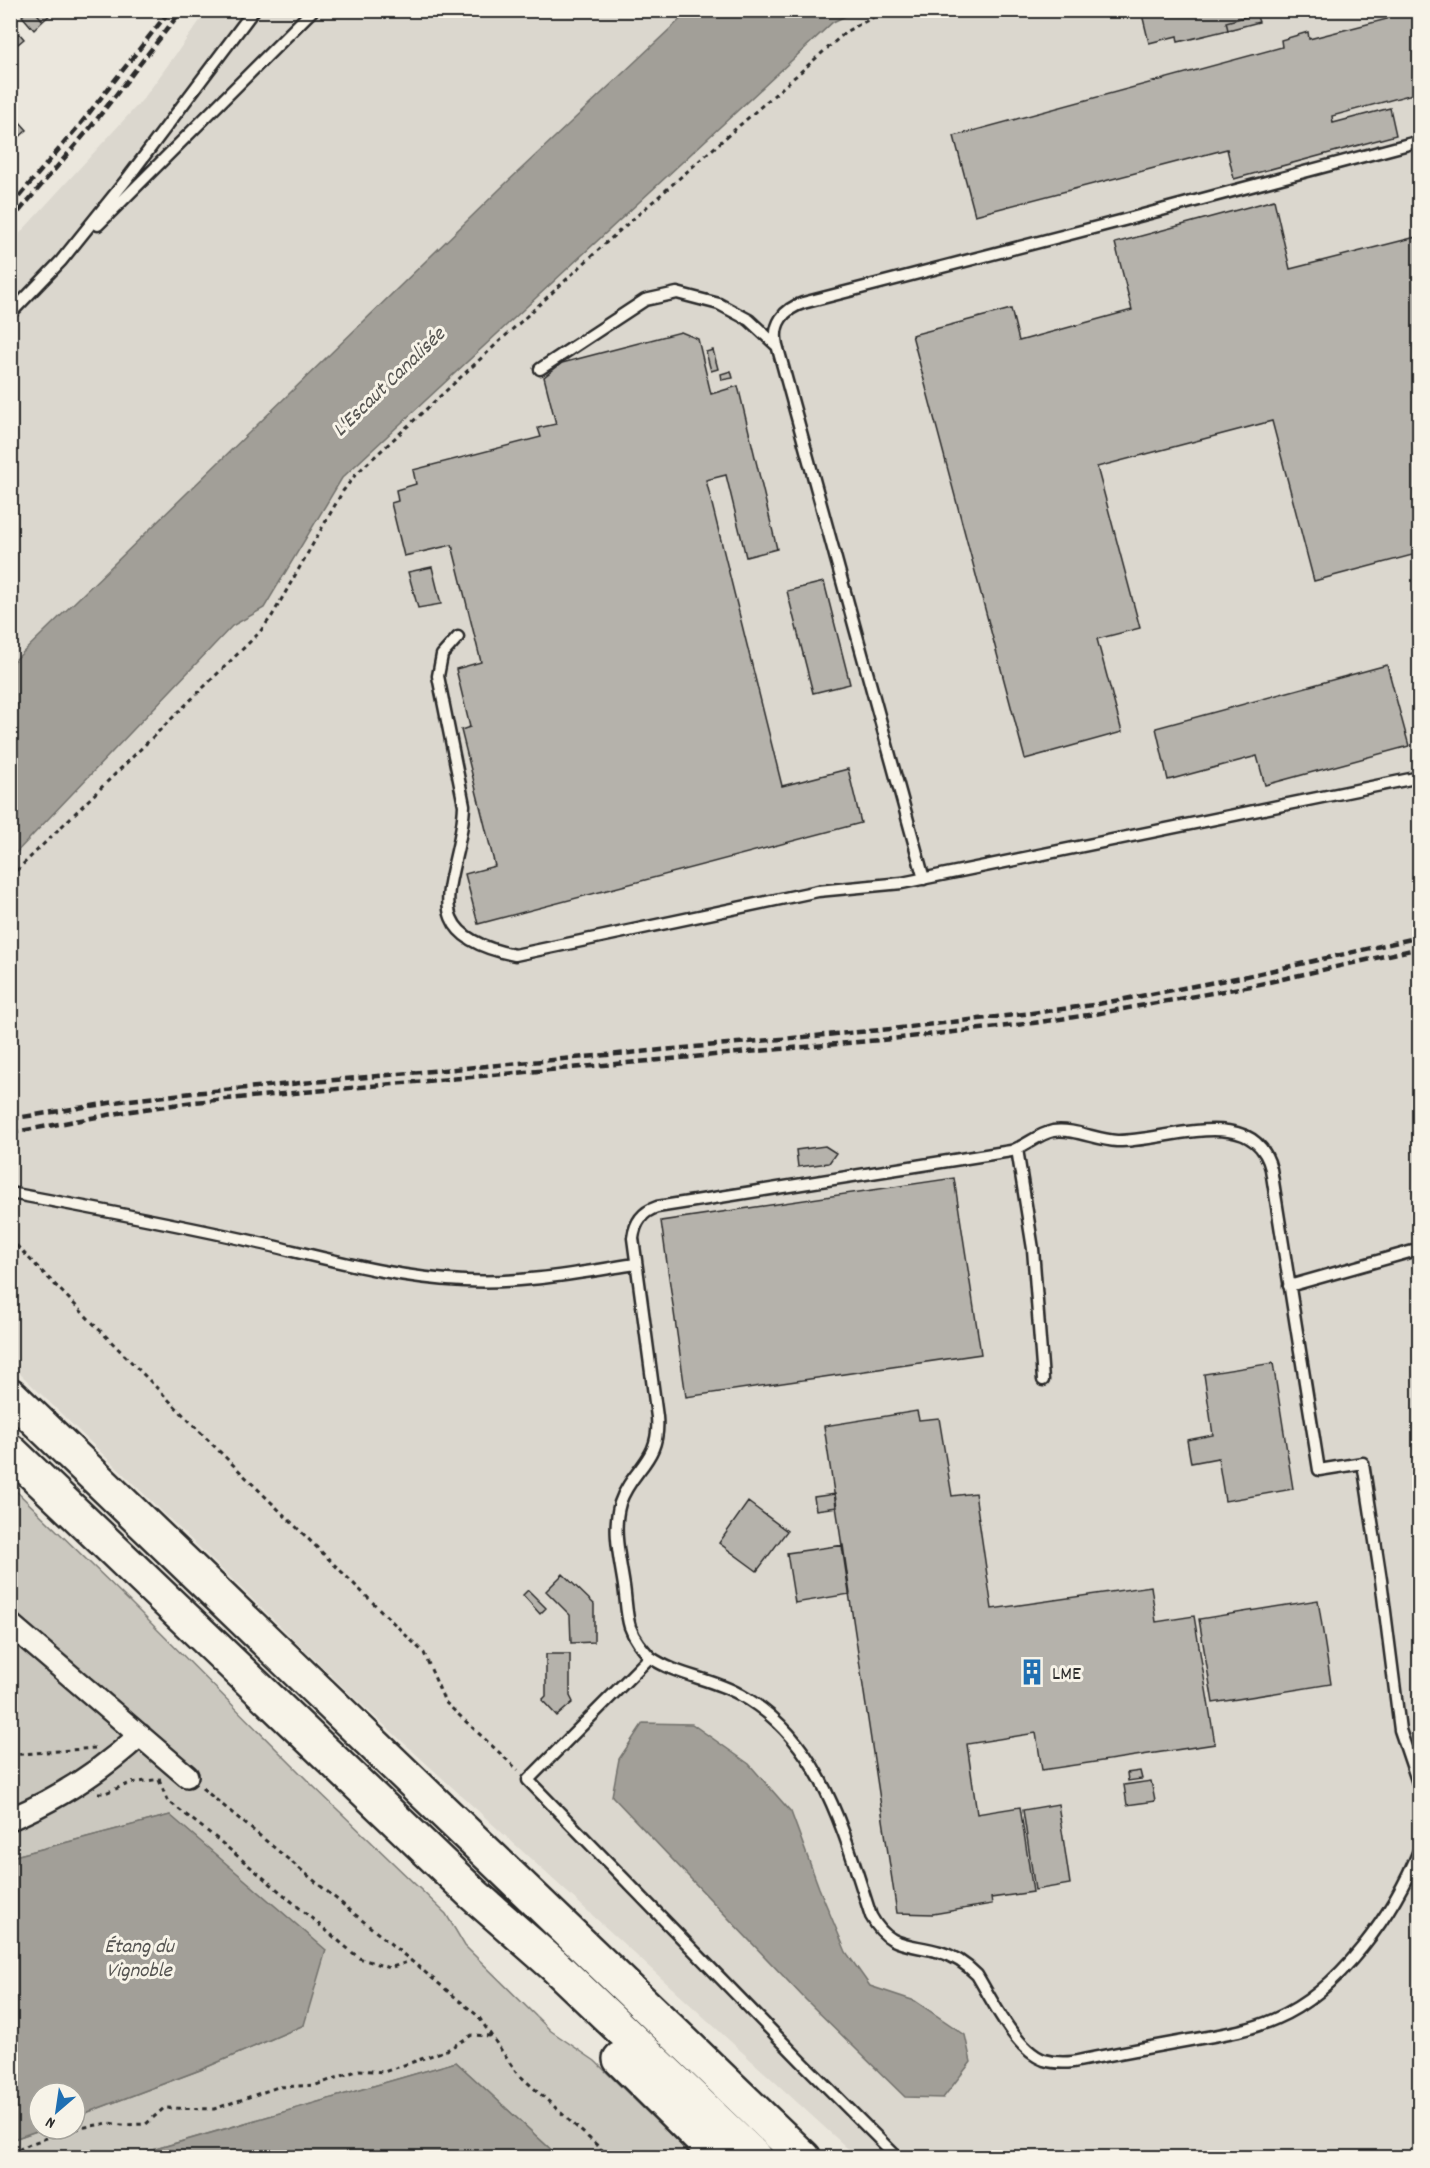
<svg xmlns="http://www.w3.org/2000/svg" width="1430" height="2168" font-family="Dekko,sans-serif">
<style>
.built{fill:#dbd7ce}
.green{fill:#cbc8bf;stroke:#7b7a75;stroke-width:1.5}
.water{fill:#a29f98;stroke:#72716c;stroke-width:1.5}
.building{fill:#b5b2ab;stroke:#2b2b2b;stroke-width:1.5}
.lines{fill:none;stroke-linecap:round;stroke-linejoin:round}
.lane-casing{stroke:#2b2b2b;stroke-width:15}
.street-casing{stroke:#2b2b2b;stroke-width:26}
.highway-casing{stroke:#2b2b2b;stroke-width:38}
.path{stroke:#2b2b2b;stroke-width:3;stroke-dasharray:4.5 4.5;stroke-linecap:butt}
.lane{stroke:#f7f3e8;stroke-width:10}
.street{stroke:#f7f3e8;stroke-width:21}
.highway{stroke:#f7f3e8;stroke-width:33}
.rail{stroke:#2b2b2b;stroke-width:4.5;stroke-dasharray:9 4.5;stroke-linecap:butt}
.labels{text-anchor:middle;stroke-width:6;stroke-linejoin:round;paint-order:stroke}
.poi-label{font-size:20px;fill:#2b2b2b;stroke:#f7f3e8;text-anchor:start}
.water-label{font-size:21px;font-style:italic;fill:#555451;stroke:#f7f3e8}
</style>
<rect width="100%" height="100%" fill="#ebe7dd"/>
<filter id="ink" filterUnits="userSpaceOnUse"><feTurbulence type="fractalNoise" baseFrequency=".0167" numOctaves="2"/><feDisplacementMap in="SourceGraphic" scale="12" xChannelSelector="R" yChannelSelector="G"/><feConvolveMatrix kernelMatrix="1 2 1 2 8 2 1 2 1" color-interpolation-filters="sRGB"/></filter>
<g filter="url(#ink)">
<!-- built -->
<path class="built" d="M207,11H1419V2157H857L348,1692L11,1365L10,244L144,98Z"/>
<!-- green -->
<path class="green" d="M11,1486L128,1600L311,1784L446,1914L465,1946L551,2031L595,2061L693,2157H559L456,2062L128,2157H11V2140L42,2129H75V2117L200,2070L304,2025L170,1815L11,1857Z"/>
<!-- water -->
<path class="water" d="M689,11H856L833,22L342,478L264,608L232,626L11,858V664L503,186Z
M643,1723L692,1724L749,1764L791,1812L819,1888L846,1952L870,1986L915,2001L965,2035L971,2062L943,2098L905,2097L806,2000L612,1796L619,1759Z
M170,1815L326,1950L304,2025L200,2070L75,2117V2093H39V2129H42L11,2140V1857Z
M456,2062L559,2157H128Z"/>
<!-- building -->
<path class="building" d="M28,10H34L43,21L34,30L22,16Z
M34,10H50L52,13L43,21Z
M1141,10H1270L1226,22L1228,30L1178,42L1177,36L1149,43Z
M1411,10H1420V92L1332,116L1333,123L1390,108L1396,135L1234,179L1227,149L975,215L954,136L1282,47L1281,40L1308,32L1309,39L1387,19L1385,12L1390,10Z
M1256,14L1259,22L1228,30L1226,22Z
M19,33L24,39L18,44L13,38Z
M10,111L27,130L15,141L10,136Z
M1274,200L1290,269L1420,236V553L1314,581L1272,421L1097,467L1140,628L1097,639L1122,732L1025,759L912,335L1011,309L1019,341L1132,310L1115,243Z
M681,332L698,339L711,394L738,386L777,549L746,557L726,475L706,480L782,786L848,769L861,823L478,924L465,874L495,866L461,730L470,727L456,669L481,662L452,545L404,556L391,503L398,501L396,490L416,484L413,470L541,437L538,428L556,424L544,377L562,363Z
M713,350L718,369L711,371L706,352Z
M731,371L733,378L722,380L721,374Z
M432,567L441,604L418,608L408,572Z
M824,582L850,684L813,693L787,591Z
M1387,665L1409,746L1265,785L1257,756L1168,780L1156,728Z
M825,1146L836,1153L829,1163L798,1167L796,1150Z
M954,1178L981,1354L686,1397L661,1221Z
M1273,1363L1293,1489L1225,1501L1218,1458L1191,1463L1187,1440L1213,1435L1204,1374Z
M917,1411L919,1420L939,1418L952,1496L975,1493L992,1609L1151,1586L1156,1622L1194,1616L1215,1744L1042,1770L1036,1733L967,1744L977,1814L1020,1807L1033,1892L991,1898L992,1904L933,1914L897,1913L824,1426Z
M835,1494L837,1507L816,1510L814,1497Z
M748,1502L787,1531L757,1571L719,1543Z
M843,1545L850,1594L795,1603L787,1553Z
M563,1574L594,1604V1642L571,1643L570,1615L546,1591Z
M528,1590L546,1608L540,1614L523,1595Z
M1318,1600L1331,1684L1213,1703L1199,1619Z
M546,1654H570V1696L573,1702L557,1716L542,1700L546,1696Z
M1140,1771L1142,1779L1128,1781L1127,1773Z
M1151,1781L1155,1801L1127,1805L1124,1785Z
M1058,1804L1070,1884L1035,1890L1023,1810Z"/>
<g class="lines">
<!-- lane casing -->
<g class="lane-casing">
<path id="lane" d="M98,225L313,10
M10,314L61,261L127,179L254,10
M540,369L645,300L677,293L719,304L749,320L776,345
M458,637L442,655L438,676L464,805C462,877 407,933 515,955L818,891L902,883L1420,777
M924,879L777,345C772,324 784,309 803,303L1124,220L1420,141
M1017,1149L1033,1249L1043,1380
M10,1193C91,1208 171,1223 251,1241C321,1257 392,1278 464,1281C522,1284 578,1273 635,1264
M1289,1286L1420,1249
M650,1657C677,1676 711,1678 739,1694C822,1739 844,1834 871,1916C889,1949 909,1943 940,1952C955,1956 967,1965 977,1975C992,2000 1016,2050 1044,2060C1054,2063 1063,2063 1073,2062C1112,2054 1151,2047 1190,2040C1219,2035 1248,2031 1275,2019C1339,1992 1395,1912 1420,1848
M898,2158L802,2062L528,1780L650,1657C642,1648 634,1639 630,1627C626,1614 626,1599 624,1586C620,1559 612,1530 620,1503C632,1468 661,1461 657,1417L633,1238C635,1222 642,1212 657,1207L1011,1151C1026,1146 1038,1134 1053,1131C1074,1128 1096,1140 1117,1141C1164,1142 1255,1102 1271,1169L1319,1470L1363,1463L1381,1580L1400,1730L1420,1789"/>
</g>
<!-- street casing -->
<g class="street-casing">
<path id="street" d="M10,1624L187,1776
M10,1819C58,1799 102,1770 140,1735"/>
</g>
<!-- highway casing -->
<g class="highway-casing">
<path id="highway" d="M10,1395L804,2158
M10,1451L473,1894L554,1965L756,2158
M620,2059L720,2158"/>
</g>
<!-- path -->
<path class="path" d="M10,877L259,633L272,616L343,491L356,474L608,241L847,31L887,10
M10,1239L216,1448L424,1653L445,1702L518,1770
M10,1755L95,1748
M159,1780L167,1800L216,1838L359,1958L389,1968L411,1961
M202,1788L478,2016L516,2072L611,2158
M98,1793H105L131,1783L161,1779
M75,2129L108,2123L122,2125L146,2124L164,2108L214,2109L278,2087L316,2085L359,2070L384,2072L447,2050L472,2035L491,2036
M10,2154L30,2144L71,2129"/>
<!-- lane -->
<use href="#lane" class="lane"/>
<!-- street -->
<use href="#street" class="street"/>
<!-- highway -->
<use href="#highway" class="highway"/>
<!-- rail -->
<path class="rail" d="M10,207L82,122L170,10
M10,222L90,128L182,10
M10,1119L122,1101L192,1093L891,1029L1032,1013L1093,1005L1247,976L1420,937
M10,1133L124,1112L194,1102L892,1039L1033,1023L1095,1014L1251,986L1420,948"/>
</g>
</g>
<!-- icons -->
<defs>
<g id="building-bare" transform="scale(2.07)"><path d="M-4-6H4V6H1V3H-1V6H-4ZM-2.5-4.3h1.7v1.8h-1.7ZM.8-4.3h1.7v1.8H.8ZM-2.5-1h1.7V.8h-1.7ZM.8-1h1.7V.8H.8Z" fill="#1f6fb2" stroke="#f7f3e8" stroke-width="2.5" paint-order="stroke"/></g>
</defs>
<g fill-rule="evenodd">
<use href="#building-bare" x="1032" y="1672"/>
</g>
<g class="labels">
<!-- poi labels -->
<g class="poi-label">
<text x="1052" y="1679">LME</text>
</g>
<!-- water labels -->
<g class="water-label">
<text transform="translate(388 381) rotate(-44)" y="7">L'Escaut Canalisée</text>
<text x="139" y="1952">Étang du<tspan x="139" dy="24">Vignoble</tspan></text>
</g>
</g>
<!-- margin -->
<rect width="1430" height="2168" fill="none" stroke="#f7f3e8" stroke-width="36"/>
<rect x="18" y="18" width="1394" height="2132" fill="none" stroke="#2b2b2b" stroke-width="2" filter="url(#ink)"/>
<!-- north arrow -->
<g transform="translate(57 2111) rotate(209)"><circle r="28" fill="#f7f3e8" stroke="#a5a39c" stroke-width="1.5"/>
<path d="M0-4.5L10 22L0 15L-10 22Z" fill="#1f6fb2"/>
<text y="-9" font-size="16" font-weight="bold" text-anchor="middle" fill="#2b2b2b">N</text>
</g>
</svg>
